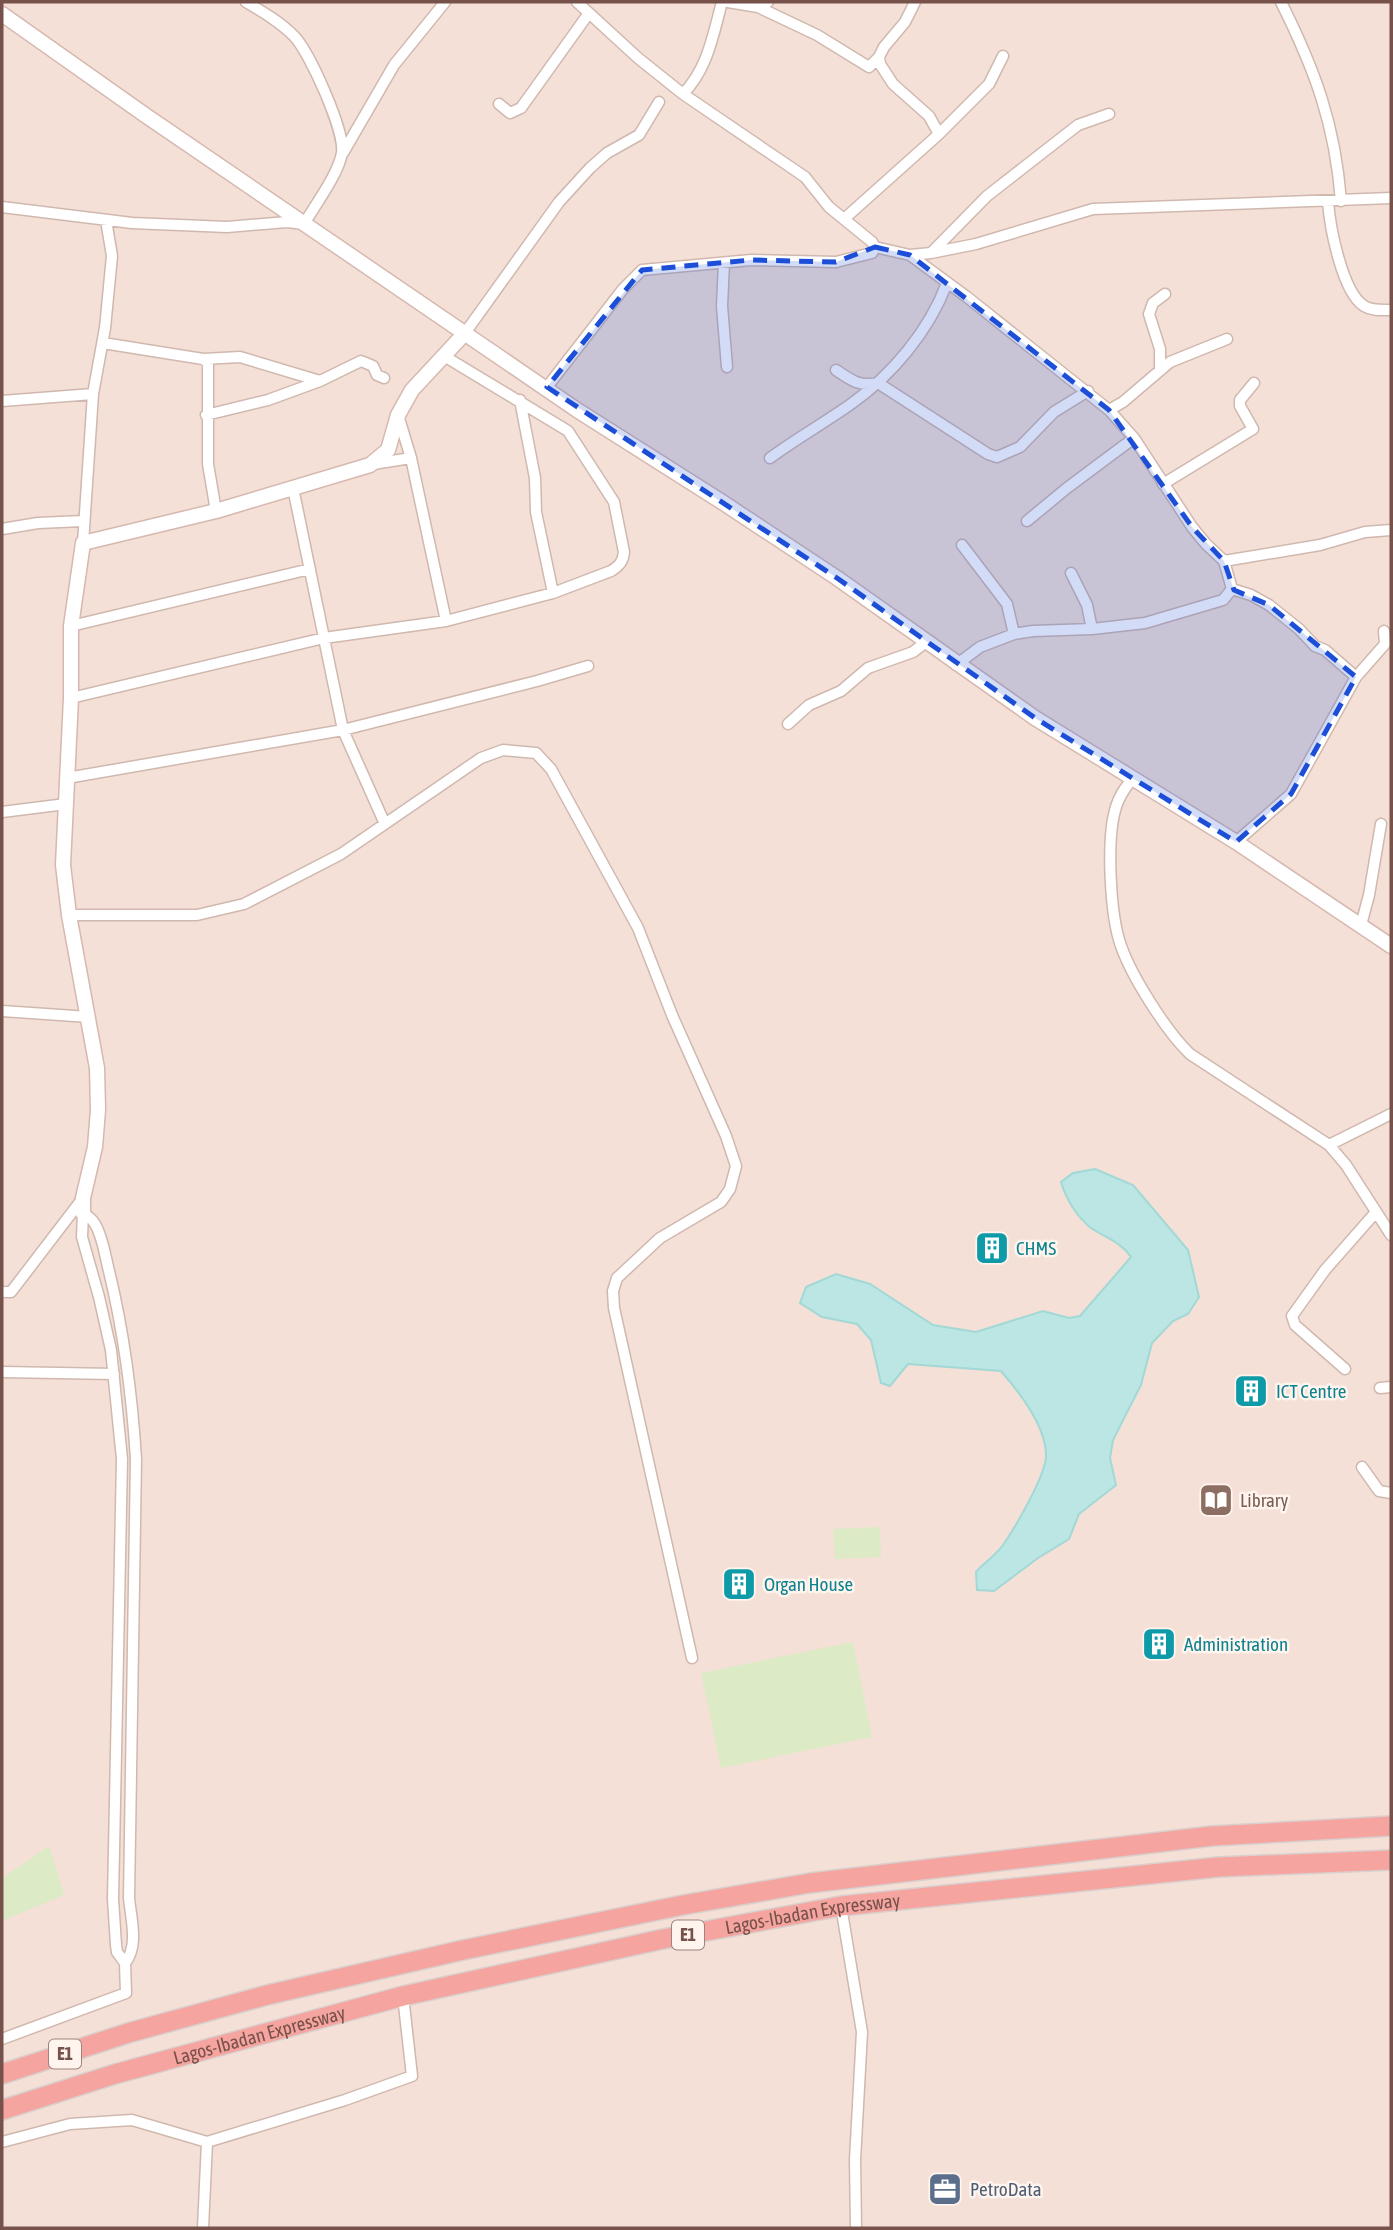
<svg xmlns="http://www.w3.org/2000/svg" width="1393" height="2230" font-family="'Asap Condensed',sans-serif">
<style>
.residential{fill:#f4e0d6}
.green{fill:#dceac5}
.water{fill:#bbe6e3;stroke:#a2d8d5;stroke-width:2}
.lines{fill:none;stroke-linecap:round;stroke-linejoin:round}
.street-casing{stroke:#d0b8af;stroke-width:13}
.secondary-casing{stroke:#d6b8af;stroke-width:17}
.highway-casing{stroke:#d9cfcd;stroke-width:22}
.street{stroke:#fff;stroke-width:10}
.secondary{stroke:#fff;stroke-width:14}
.highway{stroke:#f5a49f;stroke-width:19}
.marked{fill:#1d4ed8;fill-opacity:0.2;stroke:#1d4ed8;stroke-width:5;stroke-dasharray:14 9;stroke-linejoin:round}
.labels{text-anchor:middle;stroke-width:5;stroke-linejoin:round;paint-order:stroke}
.shield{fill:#fff4ee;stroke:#9f837c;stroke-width:2}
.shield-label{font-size:18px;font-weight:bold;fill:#76524b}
.culture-label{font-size:19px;fill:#0d838f;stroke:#fff4ee;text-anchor:start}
.education-label{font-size:19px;fill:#785e54;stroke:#fff4ee;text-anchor:start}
.street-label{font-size:19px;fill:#76524b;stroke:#fff4ee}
.service-label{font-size:19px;fill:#4e5e75;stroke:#fff4ee;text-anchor:start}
</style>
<rect width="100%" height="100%" fill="#fcf0e7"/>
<!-- residential -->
<path class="residential" d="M2,2H1391V2228H2Z"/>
<!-- green -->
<path class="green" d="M880,1527L881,1557L835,1559L833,1529Z
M853,1642L872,1737L721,1768L701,1673Z
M49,1846L64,1895L2,1921V1878Z"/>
<!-- water -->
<path class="water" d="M1095,1169L1133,1185L1188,1250L1199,1297L1188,1314L1173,1321L1152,1343L1141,1385L1113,1440L1110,1458L1116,1485L1079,1514L1069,1539L1038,1558L994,1591L977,1590L976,1572C984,1563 996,1555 1003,1545C1015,1528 1045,1476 1046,1457C1047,1427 1019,1392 1001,1371L908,1364L890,1386L881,1383L871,1340L857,1324L822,1317L800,1303L806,1287L836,1274L870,1284L933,1325L976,1332L1043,1311L1069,1318L1080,1316L1131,1257C1121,1242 1106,1238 1091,1228C1077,1217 1066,1199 1061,1182L1073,1173Z"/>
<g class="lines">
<!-- street casing -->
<g class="street-casing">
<path id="street" d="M577,2L638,58L683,94L805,177L829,207L872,242L875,247L910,255L931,253L976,244L1093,209L1391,198
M728,2L758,7L768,2
M915,2L905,22L884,47L879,57L880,64L893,84L929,116L939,134
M1281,2C1315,70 1335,124 1341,201
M758,7L817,35L869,67L879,57
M683,94C708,68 713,35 722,2
M499,104L510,113L521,108L589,13
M343,153L394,65L445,2
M1328,202C1330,227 1342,292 1364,306C1372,311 1382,310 1391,310
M2,207L132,223L227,227L287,222L304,224C315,205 338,175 342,153C345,131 310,53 294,36C280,22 263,12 246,2
M844,219L939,134L989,84L1003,56
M931,253L987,196L1078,125L1109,114
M910,255L967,297L1109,410L1134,438L1192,527L1206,544L1224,561L1232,589
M724,263L722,306L727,367
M465,333L559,202L590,168L607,153L639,135L659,102
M103,343L203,359L208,363V464L216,511
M203,359L240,357L320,381
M836,370C851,380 859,387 878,383L988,454L997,457L1020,447L1054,412L1088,391
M1160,370V349L1149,314L1153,303L1165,294
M547,387L623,289L642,270L751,260L836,262L872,253L875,247
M520,400L535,478L536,512L553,593
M2,401L93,394
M1109,410L1123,402L1170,362L1227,339
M206,415L268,400L320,381L361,361L373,366L377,375L384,378
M398,415L411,458L446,621
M770,458C796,439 824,423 851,404C892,375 929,331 947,283
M373,464L411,458
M1163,484L1253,429L1240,406V400L1254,383
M293,488L343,730L385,824
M1027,521L1067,488L1134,438
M2,529L38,523L83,521
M83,543L93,394L105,328L112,256L106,220
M962,545L1007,604L1014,634
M1224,561L1320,545L1365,532L1391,530
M1071,573L1087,605L1092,629
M1232,589L1251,595L1269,605L1299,629L1315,646L1325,650L1356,677
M71,626L310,569
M956,665L980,647L1014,634L1033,631L1092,629L1145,623L1223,600L1232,589
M71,698L324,638L446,621L553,593L611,571C619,566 623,562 624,552L614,502L568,431L444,356
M788,724L809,705L841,691L868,668L913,652L926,642
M67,778L343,730L537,681L588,666
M1132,779C1125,788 1119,796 1116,807C1106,838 1110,915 1121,946C1132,977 1166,1031 1190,1054L1329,1145L1346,1165L1391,1235
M2,812L66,804
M1236,842L1291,794L1356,677L1385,644L1384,631
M69,915H197L244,904L341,854L481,758L503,750L536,753L551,769L638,928L672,1015L726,1136L736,1166L730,1189L721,1202L660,1238L617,1278L613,1291L614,1308L692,1658
M1361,925L1369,895L1381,824
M2,1011L89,1017
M1329,1145L1391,1114
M83,1213C88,1216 92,1219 95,1224C103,1237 105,1256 109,1271C124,1333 132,1394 136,1459L129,1898C131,1919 139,1946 125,1963
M2,1292H11L83,1198
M1345,1369L1295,1325L1292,1316L1325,1270L1376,1212
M2,1372L114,1374
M1380,1388L1391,1387
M1362,1467L1379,1491L1391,1493
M841,1906L862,2032L855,2160L856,2228
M2,2039L126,1993L125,1963L117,1952L116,1945L113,1899L122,1459L111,1350L99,1297L82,1237L83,1213
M2,2142L70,2124L132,2120L207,2142L345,2100L412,2076L403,1996
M203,2228L207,2142"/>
</g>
<!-- secondary casing -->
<g class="secondary-casing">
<path id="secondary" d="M2,14L145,115L577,410L722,502L837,578L1035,718L1236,842L1391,946
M83,1213V1198L95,1147L98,1110L97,1068L69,915L63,865L71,698V626L83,543L216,511L370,465L388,450L398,415L412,390L465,333"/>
</g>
<!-- highway casing -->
<g class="highway-casing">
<g id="highway">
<path d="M2,2074L128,2033L267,1995L463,1950L683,1905L810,1883L1212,1836L1391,1826"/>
<path id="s1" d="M2,2110L115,2074L403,1996L663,1939L841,1906L1219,1867L1391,1860"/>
</g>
</g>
<!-- street -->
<use href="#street" class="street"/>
<!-- secondary -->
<use href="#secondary" class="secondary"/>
<!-- highway -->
<use href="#highway" class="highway"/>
</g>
<!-- marked area -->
<path class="marked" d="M875,247L910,255L1109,410L1192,527L1224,561L1234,590L1269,605L1356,677L1291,794L1236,842L1035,718L837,578L547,387L642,270L751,260L836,262Z"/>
<!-- icons -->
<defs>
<g id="building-square" transform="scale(1.75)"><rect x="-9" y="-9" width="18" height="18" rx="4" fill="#0f9aa8" stroke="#fff4ee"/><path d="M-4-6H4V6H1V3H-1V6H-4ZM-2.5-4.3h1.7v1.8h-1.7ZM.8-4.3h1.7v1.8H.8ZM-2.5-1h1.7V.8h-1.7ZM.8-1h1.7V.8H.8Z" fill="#fff"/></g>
<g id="library-square" transform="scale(1.75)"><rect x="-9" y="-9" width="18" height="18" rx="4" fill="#8d6e63" stroke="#fff4ee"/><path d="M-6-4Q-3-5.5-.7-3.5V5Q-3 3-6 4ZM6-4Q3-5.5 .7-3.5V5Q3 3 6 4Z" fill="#fff"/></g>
<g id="office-square" transform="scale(1.75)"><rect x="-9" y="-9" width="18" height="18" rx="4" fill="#5c6f8a" stroke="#fff4ee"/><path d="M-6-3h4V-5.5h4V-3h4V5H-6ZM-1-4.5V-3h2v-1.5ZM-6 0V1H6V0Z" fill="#fff"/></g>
</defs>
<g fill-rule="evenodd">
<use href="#building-square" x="992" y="1248"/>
<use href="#building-square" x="1251" y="1391"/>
<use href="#library-square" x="1216" y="1500"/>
<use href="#building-square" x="739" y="1584"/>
<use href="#building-square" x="1159" y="1644"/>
<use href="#office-square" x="945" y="2189"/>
</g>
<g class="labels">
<!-- shield labels -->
<g class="shield">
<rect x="672" y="1920.5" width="32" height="29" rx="5"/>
<rect x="49" y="2039.5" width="32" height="29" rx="5"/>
</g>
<g class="shield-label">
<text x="688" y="1941">E1</text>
<text x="65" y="2060">E1</text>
</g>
<!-- culture labels -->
<g class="culture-label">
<text x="1016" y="1255">CHMS</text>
<text x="1276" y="1398">ICT Centre</text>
<text x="764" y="1591">Organ House</text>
<text x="1184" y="1651">Administration</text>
</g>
<!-- education labels -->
<g class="education-label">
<text x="1240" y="1507">Library</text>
</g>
<!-- street labels -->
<g class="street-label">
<text dy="7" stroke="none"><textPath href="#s1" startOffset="835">Lagos-Ibadan Expressway</textPath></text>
<text dy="7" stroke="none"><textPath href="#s1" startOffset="268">Lagos-Ibadan Expressway</textPath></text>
</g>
<!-- service labels -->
<g class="service-label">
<text x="970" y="2196">PetroData</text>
</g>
</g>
<!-- border -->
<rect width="1393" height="2230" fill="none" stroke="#76524b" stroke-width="7"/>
</svg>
